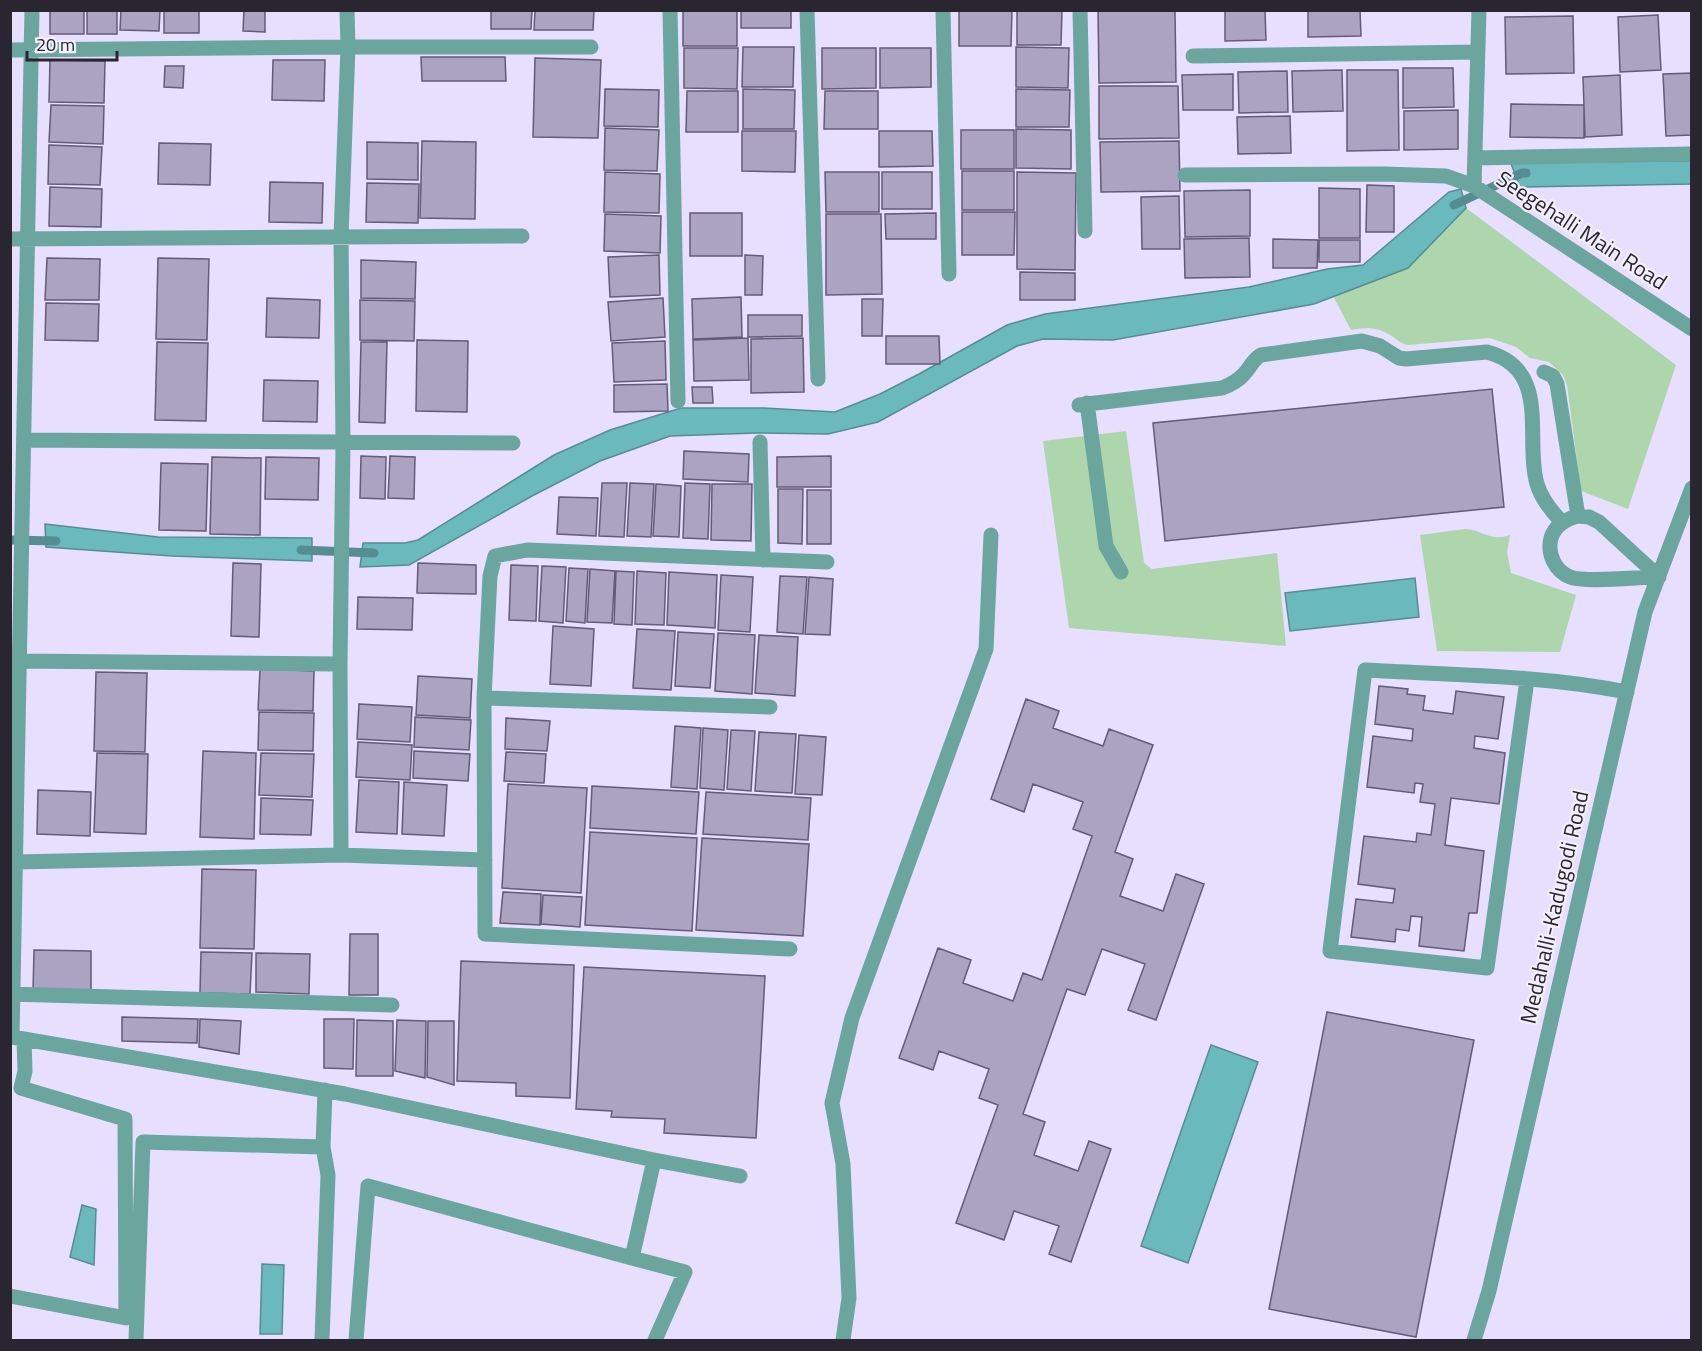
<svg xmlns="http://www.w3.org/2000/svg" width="1702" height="1351" font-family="'Titillium Web',sans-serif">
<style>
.green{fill:#add6ac}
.water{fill:#6ababd;stroke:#568d93;stroke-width:1.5}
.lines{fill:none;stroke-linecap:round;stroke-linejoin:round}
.stream{stroke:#568d93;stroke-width:9}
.building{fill:#aca2c1;stroke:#645b77;stroke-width:1.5}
.minor{stroke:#6aa59e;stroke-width:15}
.labels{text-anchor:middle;stroke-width:4.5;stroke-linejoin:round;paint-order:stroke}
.street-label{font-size:22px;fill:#292531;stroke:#f3effc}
</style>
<rect width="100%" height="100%" fill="#e8defe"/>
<!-- green -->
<path class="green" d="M1466,208L1676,365L1628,509L1581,491L1567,385L1563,375L1549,362L1530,358L1516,347L1490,338L1408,345C1400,343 1397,339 1390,335C1378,327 1365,327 1351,330L1333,296L1408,268Z
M1126,431L1144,563L1152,569L1277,553L1286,646L1069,628L1043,441Z
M1465,529C1484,530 1489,542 1510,535L1507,552L1511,573L1576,595L1560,652L1437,651L1420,535Z"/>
<!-- water -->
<path class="water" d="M1510,161H1691V184L1520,187Z
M1461,189L1466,208L1408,268L1314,304L1113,340L1043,339L1017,346L878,422L828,434L756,433L670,436L600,461L532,496L409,565L360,567L363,543H405L418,540L554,455L610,430L681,408H764L835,412L880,394L919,374L1007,325L1045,314L1249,287L1327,269L1363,265L1449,192Z
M45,524L158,537L312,538V561L172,556L46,547Z
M1415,578L1419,617L1290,631L1285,593Z
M1211,1045L1258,1062L1188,1263L1141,1246Z
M82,1205L96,1209L94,1265L70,1257Z
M262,1264L284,1265L282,1334H260Z"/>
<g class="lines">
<!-- stream -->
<path class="stream" d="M1454,205L1522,173H1526
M10,540L56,541
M301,550L374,553"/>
</g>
<!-- building -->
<path class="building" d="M50,10H84V34H50Z
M87,10H117V34H87Z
M121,10H160L159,31L120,30Z
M164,10H199V33H164Z
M244,10H265V32L243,31Z
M491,10H532L531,29H491Z
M535,10H594L593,30H534Z
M683,10H737V46H683Z
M741,10H791V28H741Z
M959,10H1012L1011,46H959Z
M1017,10H1062L1061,45H1017Z
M1098,10H1175L1176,82L1099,83Z
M1225,10H1265L1266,40L1225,41Z
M1308,10H1360L1361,36L1308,37Z
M1658,15L1661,70L1620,72L1618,17Z
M1573,16L1574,73L1506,74L1505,17Z
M743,47H794L793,87H742Z
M1016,47L1069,48L1068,88L1016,87Z
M684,48H738L737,89L684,88Z
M822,48H876V88L822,89Z
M880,48H931V87L880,88Z
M421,57H505L506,81H422Z
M535,58L601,60L598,138L533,137Z
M50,60L105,61L104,103L49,102Z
M273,60H325L324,101L272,100Z
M165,66H184L183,88L164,87Z
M1403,68H1453L1454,107L1403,108Z
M1342,70L1343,111L1293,112L1292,71Z
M1347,70H1398L1399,150L1347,151Z
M1287,71L1288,112L1239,113L1238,72Z
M1692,73V135L1666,136L1663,74Z
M1233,74V110H1183L1182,75Z
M1620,75L1622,135L1585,137L1583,77Z
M1099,86H1178L1179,138L1099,139Z
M605,89L659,90L658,127L604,126Z
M743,89L795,90L794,129H743Z
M1016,89L1070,90L1069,127H1016Z
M687,91H738V132H686Z
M825,91H878V129H824Z
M1511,104L1584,105V138L1510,137Z
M51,105L104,106L103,144L49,142Z
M1458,110V149L1404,150V111Z
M1290,116L1291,153L1238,154L1237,117Z
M605,128L659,130L657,171L604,170Z
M1016,129L1071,130V169L1016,168Z
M961,130H1014V169H961Z
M742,131H796L795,172L742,171Z
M879,131H932L933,166L879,167Z
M422,141L476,142L475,219L420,218Z
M1179,141L1180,191L1101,192L1100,142Z
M367,142L418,143V180L367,179Z
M159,143L211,144L210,185L158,184Z
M49,145L102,147L100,185L48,184Z
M962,171H1014V210H962Z
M605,172L660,174L659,213L604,212Z
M825,172H879V212H826Z
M882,172H932V209H882Z
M1017,172L1076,173L1075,270L1017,269Z
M270,182L323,183L322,223L269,222Z
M367,183L419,184L418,223L366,222Z
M1367,185L1394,186V232H1366Z
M50,187L102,189L101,227L49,226Z
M1319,188L1360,189V238H1319Z
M1250,190V236L1185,237L1184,191Z
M1179,196L1180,249H1142L1141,197Z
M962,212H1015L1014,255H962Z
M690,213H742V256H690Z
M936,213V239H886L885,214Z
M605,214L661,216L660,253L604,251Z
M826,214H881L882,294L826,295Z
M1249,238L1250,277L1185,278L1184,239Z
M1273,239L1318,240L1317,268H1273Z
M1319,240H1360V262H1319Z
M659,255L660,295L610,297L608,257Z
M745,255L763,256L762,295H745Z
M47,258L100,259L99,300H45Z
M158,258L209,259L207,340L156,339Z
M361,260L416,262L415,299L361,298Z
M1020,272L1075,273V300H1020Z
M741,297L742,337L693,339L692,299Z
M267,298L320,300L319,338L266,337Z
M663,298L665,337L611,341L608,302Z
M862,299H883L882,336H862Z
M360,300L415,301L414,341L360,340Z
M46,303L99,304L98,341L45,340Z
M748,315H802V336L748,337Z
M886,336H939L940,364H886Z
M748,338L749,380L694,381L693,340Z
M803,338L804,392L751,393V339Z
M417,340L468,341L467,412L416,411Z
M665,341L666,380L614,382L612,343Z
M157,342L208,343L206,421L155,420Z
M361,342H387L385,423L359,422Z
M264,380L318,381L317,422L263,421Z
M667,384L668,411L614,412V385Z
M692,387H712L713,403H693Z
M1492,389L1504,507L1165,541L1153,423Z
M684,451L749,454L748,482L683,479Z
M361,456L386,457L385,499L360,498Z
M390,456L415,457L414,499L388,498Z
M831,456V487H777V457Z
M212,457L261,458L260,535L210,534Z
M266,457L319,458L318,500L265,499Z
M161,463L208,464L206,531L159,530Z
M602,483H627L624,537L599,536Z
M630,483L654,484L651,537L627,536Z
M685,483L710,484L708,539L683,538Z
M656,484L681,486L679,537L653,536Z
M712,484H752L751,541L711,540Z
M778,489H803L802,544L778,543Z
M807,490H831V544H807Z
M559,497L598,498L596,536L557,534Z
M233,563L261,564L259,637L231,636Z
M418,563L476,565V594L417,593Z
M511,565L538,566L536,621L509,620Z
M542,566L566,567L563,623L539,621Z
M569,568L588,569L585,623L566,621Z
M590,569L615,571L612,623L587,622Z
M616,571L634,572L632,625L614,624Z
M637,571L666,573L664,625L635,624Z
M669,572L717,575L715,628L667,625Z
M721,575L753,577L750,632L718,630Z
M780,576L807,577L803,634L777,632Z
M809,577L833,579L830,635L805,634Z
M358,597L413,598L412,630L357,629Z
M553,626L594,629L591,686L550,684Z
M637,629L675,631L671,690L633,688Z
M678,632L714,634L710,688L675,686Z
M718,633L755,635L752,694L715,691Z
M759,635L798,637L795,696L755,693Z
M260,669L314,671L313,711L258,710Z
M96,672L147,673L145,752L94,751Z
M418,676L472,679L470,718L416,715Z
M1379,686L1408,689L1407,694L1425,696L1423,710L1453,714L1456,691L1504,697L1498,739L1475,736L1474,748L1505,753L1499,804L1451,798L1445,845L1484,851L1477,913H1469L1464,951L1419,946L1422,917L1411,916L1409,931L1396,929L1395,942L1351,937L1356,899L1393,903L1395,889L1358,884L1364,836L1416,842L1417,833L1431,835L1435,804L1420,802L1423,784L1415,783L1414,793L1367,787L1373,736L1412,741L1413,729L1375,724Z
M1026,699L1059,711L1053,728L1103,746L1109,729L1153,745L1115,852L1133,859L1120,896L1163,911L1176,874L1204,884L1156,1020L1128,1010L1145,964L1102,949L1085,995L1067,989L1023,1114L1045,1122L1034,1155L1078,1171L1089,1141L1111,1149L1071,1262L1049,1254L1059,1226L1014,1211L1004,1240L956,1223L998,1105L979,1098L989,1069L939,1051L933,1070L899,1058L938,948L971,960L963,983L1013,1001L1023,973L1042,980L1092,836L1073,829L1083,802L1033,784L1024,812L991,799Z
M359,704L412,707L410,742L357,739Z
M259,712L314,713L313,751L258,750Z
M415,717L471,720L469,750L414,747Z
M506,718L550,721L547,751L505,749Z
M675,726L701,728L697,789L671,787Z
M703,728L728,730L724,790L700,788Z
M731,730L755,731L751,791L727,789Z
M759,732L796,734L792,793L755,791Z
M799,735L826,737L822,795L795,794Z
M358,742L412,745L410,780L356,777Z
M203,751L256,753L254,839L200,837Z
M414,751L470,754L468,781L413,778Z
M506,752L546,754L544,783L504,781Z
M97,753L148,754L146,834L94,832Z
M261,753L314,754L312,797L259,795Z
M359,780L399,782L397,834L356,832Z
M404,782L447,785L444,836L402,834Z
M508,784L587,788L581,893L502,888Z
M592,786L699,792L696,834L590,828Z
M38,790L91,792L90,836L37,834Z
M706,792L811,798L808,840L703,834Z
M261,798L313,800L311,835L260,834Z
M590,832L697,838L692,931L585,925Z
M702,838L809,844L803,936L696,930Z
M202,869L256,870L254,949L200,948Z
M503,892L541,894L540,925L500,923Z
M543,895L582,897L580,927L541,924Z
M350,934H378V995H349Z
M34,950L91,951V993L33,992Z
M201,952L252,953L250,994L200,993Z
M256,953L310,954L309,994L256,992Z
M461,961L574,965L570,1098L516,1096V1083L457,1081Z
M584,967L765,976L756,1138L664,1133L665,1119L611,1117L612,1111L576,1109Z
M1327,1012L1474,1040L1416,1337L1269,1309Z
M122,1017L198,1019L197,1043L122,1041Z
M200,1019L241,1021L239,1054L199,1047Z
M324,1019H354L353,1069L324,1068Z
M357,1020L393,1021V1076H356Z
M397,1020L426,1021L425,1078L395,1071Z
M428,1021H454V1085L427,1077Z"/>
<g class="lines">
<!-- minor -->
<path class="minor" d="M32,10L12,1037L345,1094L654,1160L740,1176
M670,10L678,401
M807,10L818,379
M943,10L949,274
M1080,10L1085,231
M10,50L348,47H591
M1193,56L1478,52
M1475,158L1692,154
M1185,175L1383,174L1446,176L1474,186L1692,329
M1474,186L1479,10
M10,239L522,236
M1544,372L1553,376L1557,384L1578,516
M1087,403L1106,546L1121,572
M1079,405L1222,388C1230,385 1238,381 1244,374C1251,367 1252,360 1261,355L1362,341L1380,346L1399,358L1406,359L1487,352C1552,369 1524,438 1537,484C1542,500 1551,511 1562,522
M24,440L513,443
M760,442L763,560
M1578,516L1589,517L1599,522L1659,577C1639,577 1586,583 1570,577C1555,571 1547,554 1551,538C1555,525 1566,519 1578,516Z
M19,661L340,664
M1527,680L1487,968L1330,951L1365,670C1452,675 1542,675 1627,692
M484,698L770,707
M341,855L340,664L343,443L341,237L348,47L347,10
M16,862L341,855L485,860
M790,949L485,934L484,698L490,576L495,556L527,550L827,562
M10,994L392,1005
M654,1160L632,1258L685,1272L655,1340
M10,1296L126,1318L125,1119L21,1088L25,1071L24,1039
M136,1340L143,1142L323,1147
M322,1340L328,1175L323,1147L325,1090
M356,1340L368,1186L632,1258
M843,1340L849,1298L843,1164L832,1103L852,1018L986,649L991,535
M1474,1340L1489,1291L1645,612L1692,488"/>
</g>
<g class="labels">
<!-- street labels -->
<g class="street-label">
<text transform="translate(1582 230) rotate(33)" y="8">Seegehalli Main Road</text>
<text transform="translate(1554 907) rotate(-77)" y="8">Medahalli-Kadugodi Road</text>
</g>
</g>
<!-- border -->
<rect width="1702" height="1351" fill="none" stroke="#292531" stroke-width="24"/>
<!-- scale -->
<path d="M27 51v9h90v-9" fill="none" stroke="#292531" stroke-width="3"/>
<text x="36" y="51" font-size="18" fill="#292531" stroke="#f3effc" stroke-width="4.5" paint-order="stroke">20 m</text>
</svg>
